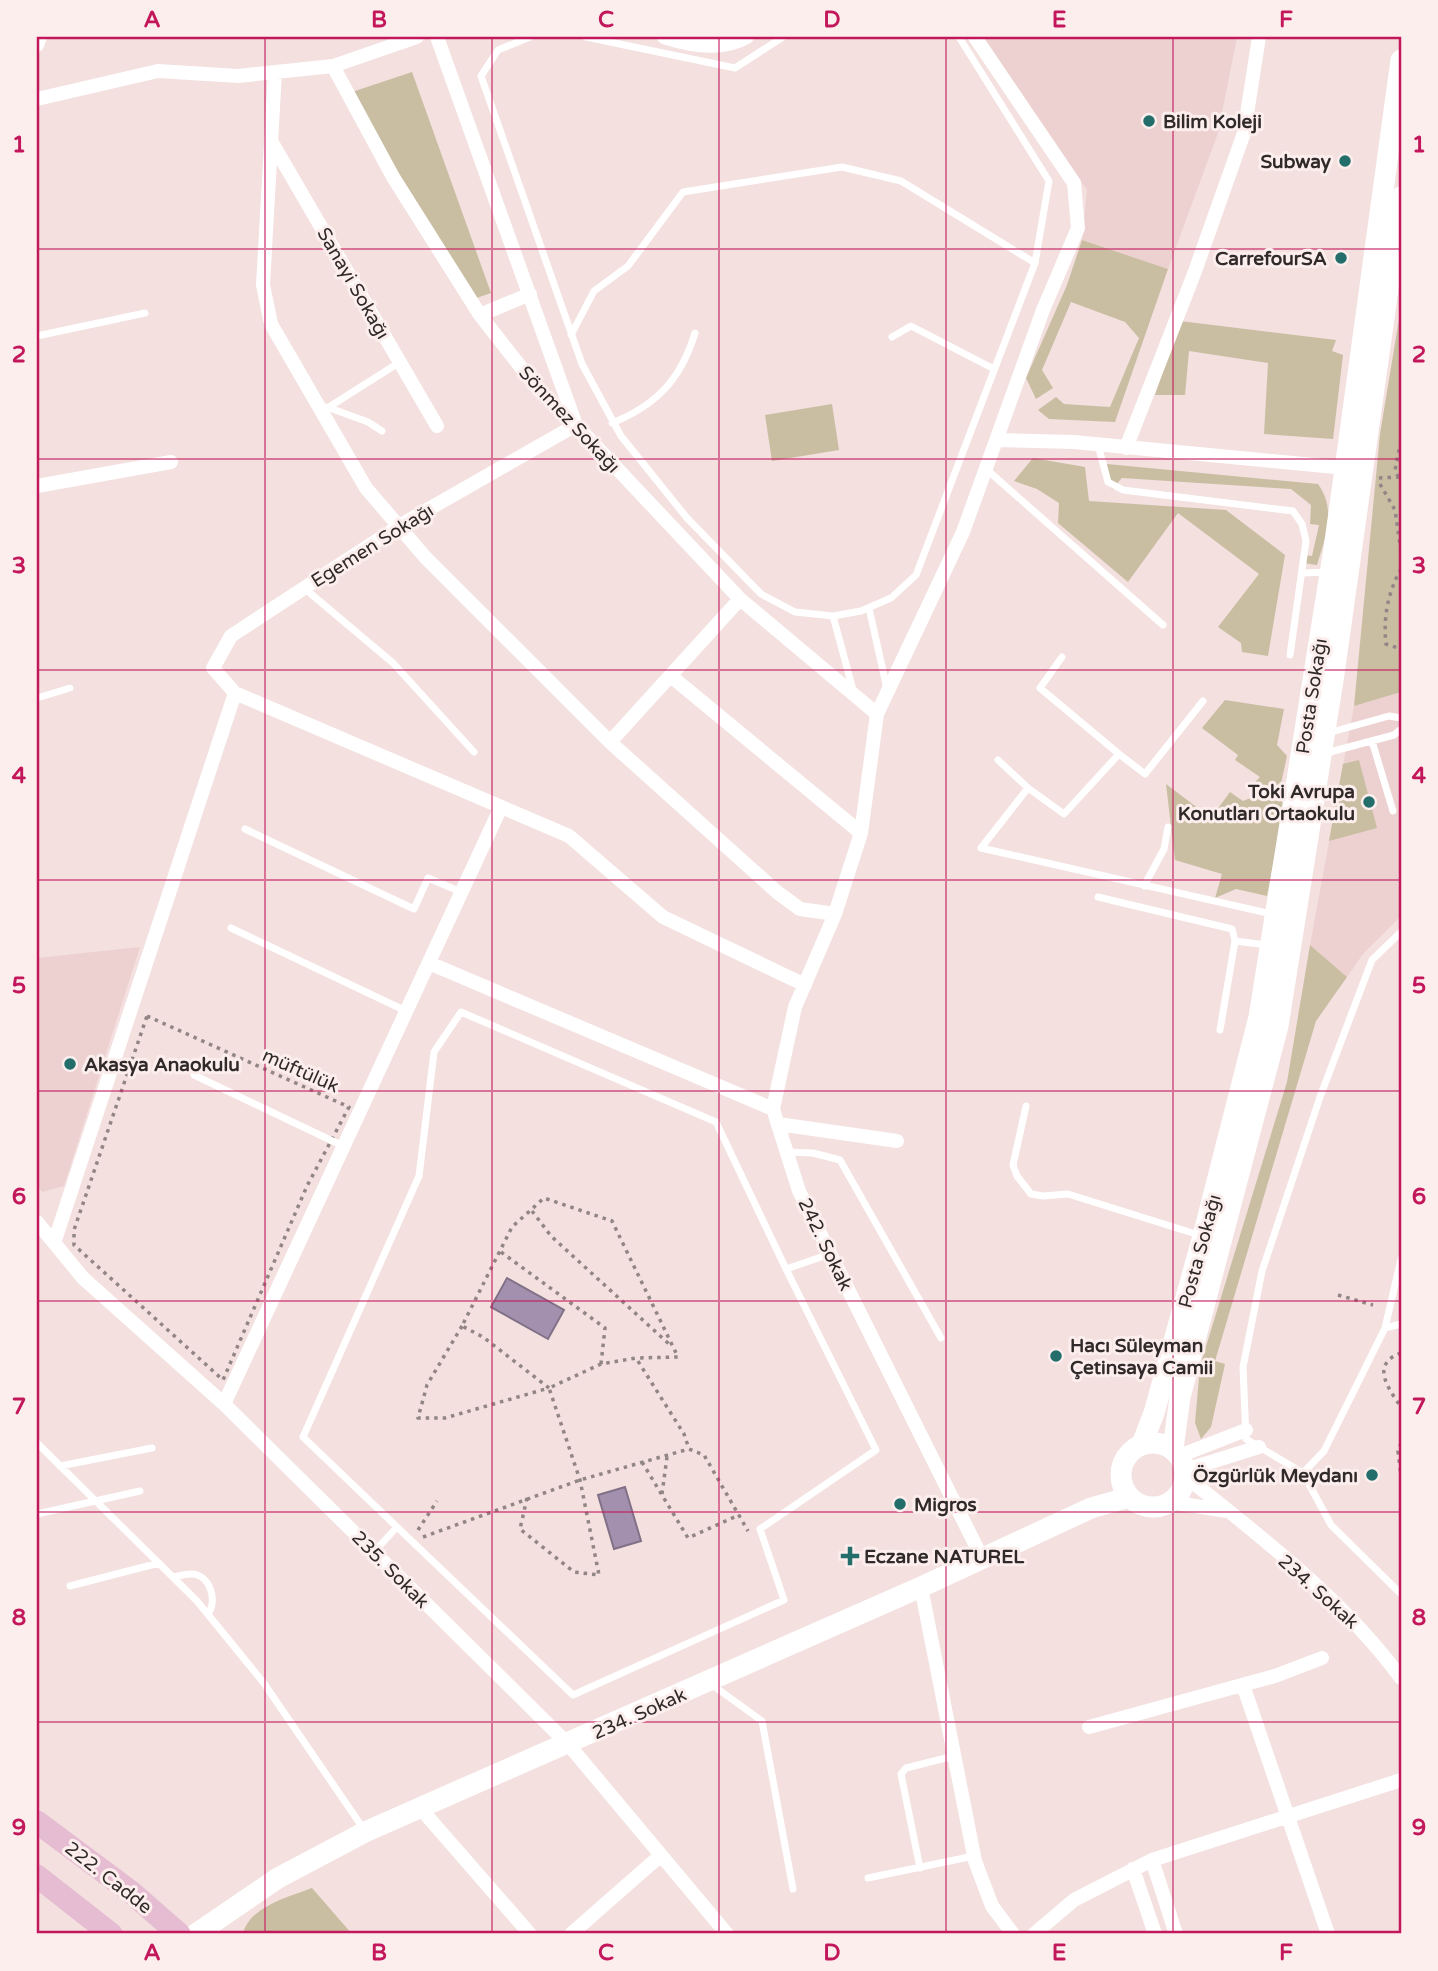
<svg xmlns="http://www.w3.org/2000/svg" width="1438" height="1971" font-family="'Varela Round',sans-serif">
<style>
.built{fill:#ecd1d0}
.green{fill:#c9bea2}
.water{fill:#a390af;stroke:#817187;stroke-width:2}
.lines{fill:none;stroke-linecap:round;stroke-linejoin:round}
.path{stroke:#928585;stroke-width:3.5;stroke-dasharray:3.5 5;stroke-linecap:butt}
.lane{stroke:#fff;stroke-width:7}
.street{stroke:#fff;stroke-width:14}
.secondary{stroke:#fff;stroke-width:21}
.primary{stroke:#e5bcd2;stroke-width:23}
.grid{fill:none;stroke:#c2185b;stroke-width:2;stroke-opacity:0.55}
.poi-dot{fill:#236e6b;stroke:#fdeeee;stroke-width:2.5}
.labels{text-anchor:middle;stroke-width:6;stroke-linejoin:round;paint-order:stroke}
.poi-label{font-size:19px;font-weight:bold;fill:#312a2a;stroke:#fdeeee;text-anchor:start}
.street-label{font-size:19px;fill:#312a2a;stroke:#fdeeee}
.neatline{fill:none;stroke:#c2185b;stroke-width:2.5}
.grid-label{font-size:23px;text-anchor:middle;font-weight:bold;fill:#c2185b}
</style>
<rect width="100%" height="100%" fill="#f3e0df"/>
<!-- built -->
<path class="built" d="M983,37H1237L1218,133L1168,269L1082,240L1087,190Z
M1401,692V916L1363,954L1347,977L1310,945L1354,706Z
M140,947L64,1186L42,1192L37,1185V958Z"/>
<!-- green -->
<path class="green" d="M412,72L491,293L471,300L352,92Z
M1082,240L1168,269L1115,422L1049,419L1038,410L1056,397L1064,404L1110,407L1139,338L1125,322L1071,302L1042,370L1053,388L1036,399L1026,378L1067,285Z
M1401,307V692L1354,706L1380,434Z
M1180,321L1336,340L1332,351L1343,355L1333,439L1264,434L1268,363L1189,351L1185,395H1155Z
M832,404L839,450L772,461L765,415Z
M1033,458L1085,467L1089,501L1226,510L1285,555L1268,656L1242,652L1241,643L1218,627L1259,574L1178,513L1128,582L1058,523L1059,503L1037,489L1014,481Z
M1107,464L1318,484C1337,510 1325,538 1317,565L1303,563V555L1312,556L1319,525L1310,524L1311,505L1291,489L1122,478L1112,489L1105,477Z
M1225,700L1284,709L1277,745L1287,756L1280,788L1253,784L1260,777L1235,760L1238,755L1202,728Z
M1359,760L1377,828L1329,841L1343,764Z
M1166,784L1211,818L1230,792L1243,801L1253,797L1285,802L1267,896L1236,889L1215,898L1222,874L1175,860Z
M1310,945L1347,977L1316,1021L1215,1361L1225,1364L1211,1427L1201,1439L1195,1423L1200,1366L1287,1082Z
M312,1888L352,1934H243C249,1907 288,1897 312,1888Z"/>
<!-- water -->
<path class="water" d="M507,1278L564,1310L548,1339L491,1307Z
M625,1487L641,1541L614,1549L598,1495Z"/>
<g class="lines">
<!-- path -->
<path class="path" d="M1401,441L1395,470L1401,483
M1379,478L1399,477
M1380,484L1395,510L1401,551
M1401,569C1388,592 1383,617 1386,644L1398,648L1401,646
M147,1016L349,1107L307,1186L223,1380L74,1245V1230Z
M532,1211L551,1236L669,1344
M501,1252L605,1328L601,1364
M1338,1295L1373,1305
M462,1326L427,1385L418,1418H445L549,1388
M1401,1353C1370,1364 1388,1388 1401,1407
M549,1388L483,1337L462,1326L512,1227L544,1198L612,1221L678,1357L636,1358
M1401,1443L1398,1451L1401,1476
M642,1462L688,1538L739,1515
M662,1494L667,1457
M527,1498L520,1529L574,1572L599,1575L580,1480L549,1388L601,1364L636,1358L684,1434L689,1449
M418,1530L437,1501
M423,1537L580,1480L689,1449L704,1455L748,1531"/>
<!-- lane -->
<path class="lane" d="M530,37L498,50L481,76L582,364L621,436L687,518L761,594L795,612L833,616L861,611L891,598L916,575L1035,263L1049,181L959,37
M586,37L735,68L783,37
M571,335L594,291L628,266L683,192L842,167L901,181L1035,263
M37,336L145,313
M892,337L911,326L994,369
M327,407L368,422L382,431
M329,407L400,362
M612,423C657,405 681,379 695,333
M1098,445L1108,482L1123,490L1293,511L1302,524L1306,541L1290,655
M986,469L1163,625
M1302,573L1329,572
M304,588L393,663L474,752
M869,608L887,689
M833,616L853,690
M1062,657L1040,688L1119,754L1064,814L1028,788L981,848L1272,914
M37,698L70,688
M1328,733L1389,716L1401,718
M1372,741L1393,811
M1326,753L1394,735L1401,729
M1119,754L1145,774L1203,701
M998,760L1028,788
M245,829L414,909L428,878L461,892
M1144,886L1164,849L1168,827
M1098,897L1232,929L1235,941
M231,928L406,1011
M1401,932L1372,960L1320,1097L1262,1271L1243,1367L1246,1439L1303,1473L1331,1525L1401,1594
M1220,1030L1235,941L1267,945
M194,1075L343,1146
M1026,1106L1013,1165L1017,1176L1031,1194L1043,1196L1068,1194L1199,1235
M787,1152L813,1153L840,1160L941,1338
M1385,1328L1401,1259
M37,1443L197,1601L263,1682L365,1831
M60,1466L152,1448
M1303,1473L1324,1451L1385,1328L1401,1324
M37,1514L140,1491
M397,1527L573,1695L784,1600L760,1529L876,1450L786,1269
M374,1552L397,1527L303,1437L419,1176L434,1052L461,1012L716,1122L786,1269L830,1254
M173,1577C178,1576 185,1574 191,1574C210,1574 218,1601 208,1614
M70,1586L159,1563
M711,1684L762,1721L793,1889
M920,1868L901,1774L906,1768L954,1756
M868,1878L974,1856"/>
<!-- street -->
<path class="street" d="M664,37C691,46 723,51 747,37
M975,37L1074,183L1078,228L1043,310L963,532L877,714L861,833L835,914L795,1007L773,1109L799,1191L982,1558
M37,45L40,37
M333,66L393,177L480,315L538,389L576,425L740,599L877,714
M275,72L263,285L271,324L366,488L425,557L610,742L777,892L800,909L835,914
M37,99L158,71L238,76L333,66L417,37
M271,141L437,426
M480,315L530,294
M996,440L1074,442L1345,468
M1126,448L1194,274L1244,133L1259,37
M37,486L171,462
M672,677L861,833
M235,693L213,668L231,636L399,526L576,425L437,37
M610,742L740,599
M429,963L773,1109
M778,1124L897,1141
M37,1222L83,1278L224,1404L568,1744L727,1934
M54,1243L235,693L569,836L663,917L805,985
M224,1404L501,807
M1179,1456L1246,1430
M1185,1470L1259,1447
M1185,1476C1261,1537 1343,1599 1401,1678
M1170,1502L1227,1511
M921,1587L975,1861L992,1906L1013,1934
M1243,1685L1328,1934
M1089,1727L1275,1676L1322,1658
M421,1809L530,1934
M1152,1860L1176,1934
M1133,1869L1155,1934
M571,1934L661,1855
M1034,1934L1074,1900L1152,1860L1401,1780"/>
<!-- secondary -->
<path class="secondary" d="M1121 1475a32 32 0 1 1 64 0a32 32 0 1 1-64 0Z
M1142,1444L1154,1413L1203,1236L1259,1017L1334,549L1401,60
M1173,1449L1180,1397L1278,1026L1334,674L1401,197
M196,1934L278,1878L365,1832L921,1587L1091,1508L1130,1497"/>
<!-- primary -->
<path class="primary" d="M37,1822L131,1892L179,1934
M37,1876L111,1934"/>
</g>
<!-- grid -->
<path class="grid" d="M265,37V1934M492,37V1934M719,37V1934M946,37V1934M1173,37V1934M37,249H1401M37,459H1401M37,670H1401M37,880H1401M37,1091H1401M37,1301H1401M37,1512H1401M37,1722H1401"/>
<!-- markers -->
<g class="poi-dot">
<circle cx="1149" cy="121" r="7"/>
<circle cx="1345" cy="161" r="7"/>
<circle cx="1341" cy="258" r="7"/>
<circle cx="1369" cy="802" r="7"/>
<circle cx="70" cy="1064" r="7"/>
<circle cx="1056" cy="1356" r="7"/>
<circle cx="1372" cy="1475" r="7"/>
<circle cx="900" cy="1504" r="7"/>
<path d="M846.5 1545.5h7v7h7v7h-7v7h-7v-7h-7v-7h7z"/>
</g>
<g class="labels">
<!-- poi labels -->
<g class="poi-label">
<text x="1163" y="128">Bilim Koleji</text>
<text x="1331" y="168" text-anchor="end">Subway</text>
<text x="1327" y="265" text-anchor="end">CarrefourSA</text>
<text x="1355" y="798" text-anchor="end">Toki Avrupa<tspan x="1355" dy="22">Konutları Ortaokulu</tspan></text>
<text x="84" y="1071">Akasya Anaokulu</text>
<text x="1070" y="1352">Hacı Süleyman<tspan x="1070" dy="22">Çetinsaya Camii</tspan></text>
<text x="1358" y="1482" text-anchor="end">Özgürlük Meydanı</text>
<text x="914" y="1511">Migros</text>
<text x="864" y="1563">Eczane NATUREL</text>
</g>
<!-- street labels -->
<g class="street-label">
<text transform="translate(354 283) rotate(60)" y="7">Sanayi Sokağı</text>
<text transform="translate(570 419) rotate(47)" y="7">Sönmez Sokağı</text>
<text transform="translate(372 545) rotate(-32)" y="7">Egemen Sokağı</text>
<text transform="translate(1311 696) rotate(-81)" y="7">Posta Sokağı</text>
<text transform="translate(301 1070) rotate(24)" y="7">müftülük</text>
<text transform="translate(826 1244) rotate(64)" y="7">242. Sokak</text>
<text transform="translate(1199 1251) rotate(-75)" y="7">Posta Sokağı</text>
<text transform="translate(391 1569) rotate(45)" y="7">235. Sokak</text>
<text transform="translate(1319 1591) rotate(42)" y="7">234. Sokak</text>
<text transform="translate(639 1713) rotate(-24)" y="7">234. Sokak</text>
<text transform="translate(109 1877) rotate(38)" y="7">222. Cadde</text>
</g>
</g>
<!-- border -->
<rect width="1438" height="1971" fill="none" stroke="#fdeeee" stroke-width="77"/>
<rect x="38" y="38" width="1362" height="1894" class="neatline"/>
<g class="grid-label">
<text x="152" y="27">A</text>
<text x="379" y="27">B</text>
<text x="606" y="27">C</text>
<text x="832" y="27">D</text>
<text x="1059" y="27">E</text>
<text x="1286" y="27">F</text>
<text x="19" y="152">1</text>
<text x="1419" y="152">1</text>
<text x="19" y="362">2</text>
<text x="1419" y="362">2</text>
<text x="19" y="573">3</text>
<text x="1419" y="573">3</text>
<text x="19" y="783">4</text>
<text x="1419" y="783">4</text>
<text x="19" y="993">5</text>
<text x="1419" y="993">5</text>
<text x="19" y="1204">6</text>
<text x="1419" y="1204">6</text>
<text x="19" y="1414">7</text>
<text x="1419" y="1414">7</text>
<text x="19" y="1625">8</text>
<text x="1419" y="1625">8</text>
<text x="19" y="1835">9</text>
<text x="1419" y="1835">9</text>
<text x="152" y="1960">A</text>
<text x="379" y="1960">B</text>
<text x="606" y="1960">C</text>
<text x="832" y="1960">D</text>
<text x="1059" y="1960">E</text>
<text x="1286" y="1960">F</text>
</g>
</svg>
